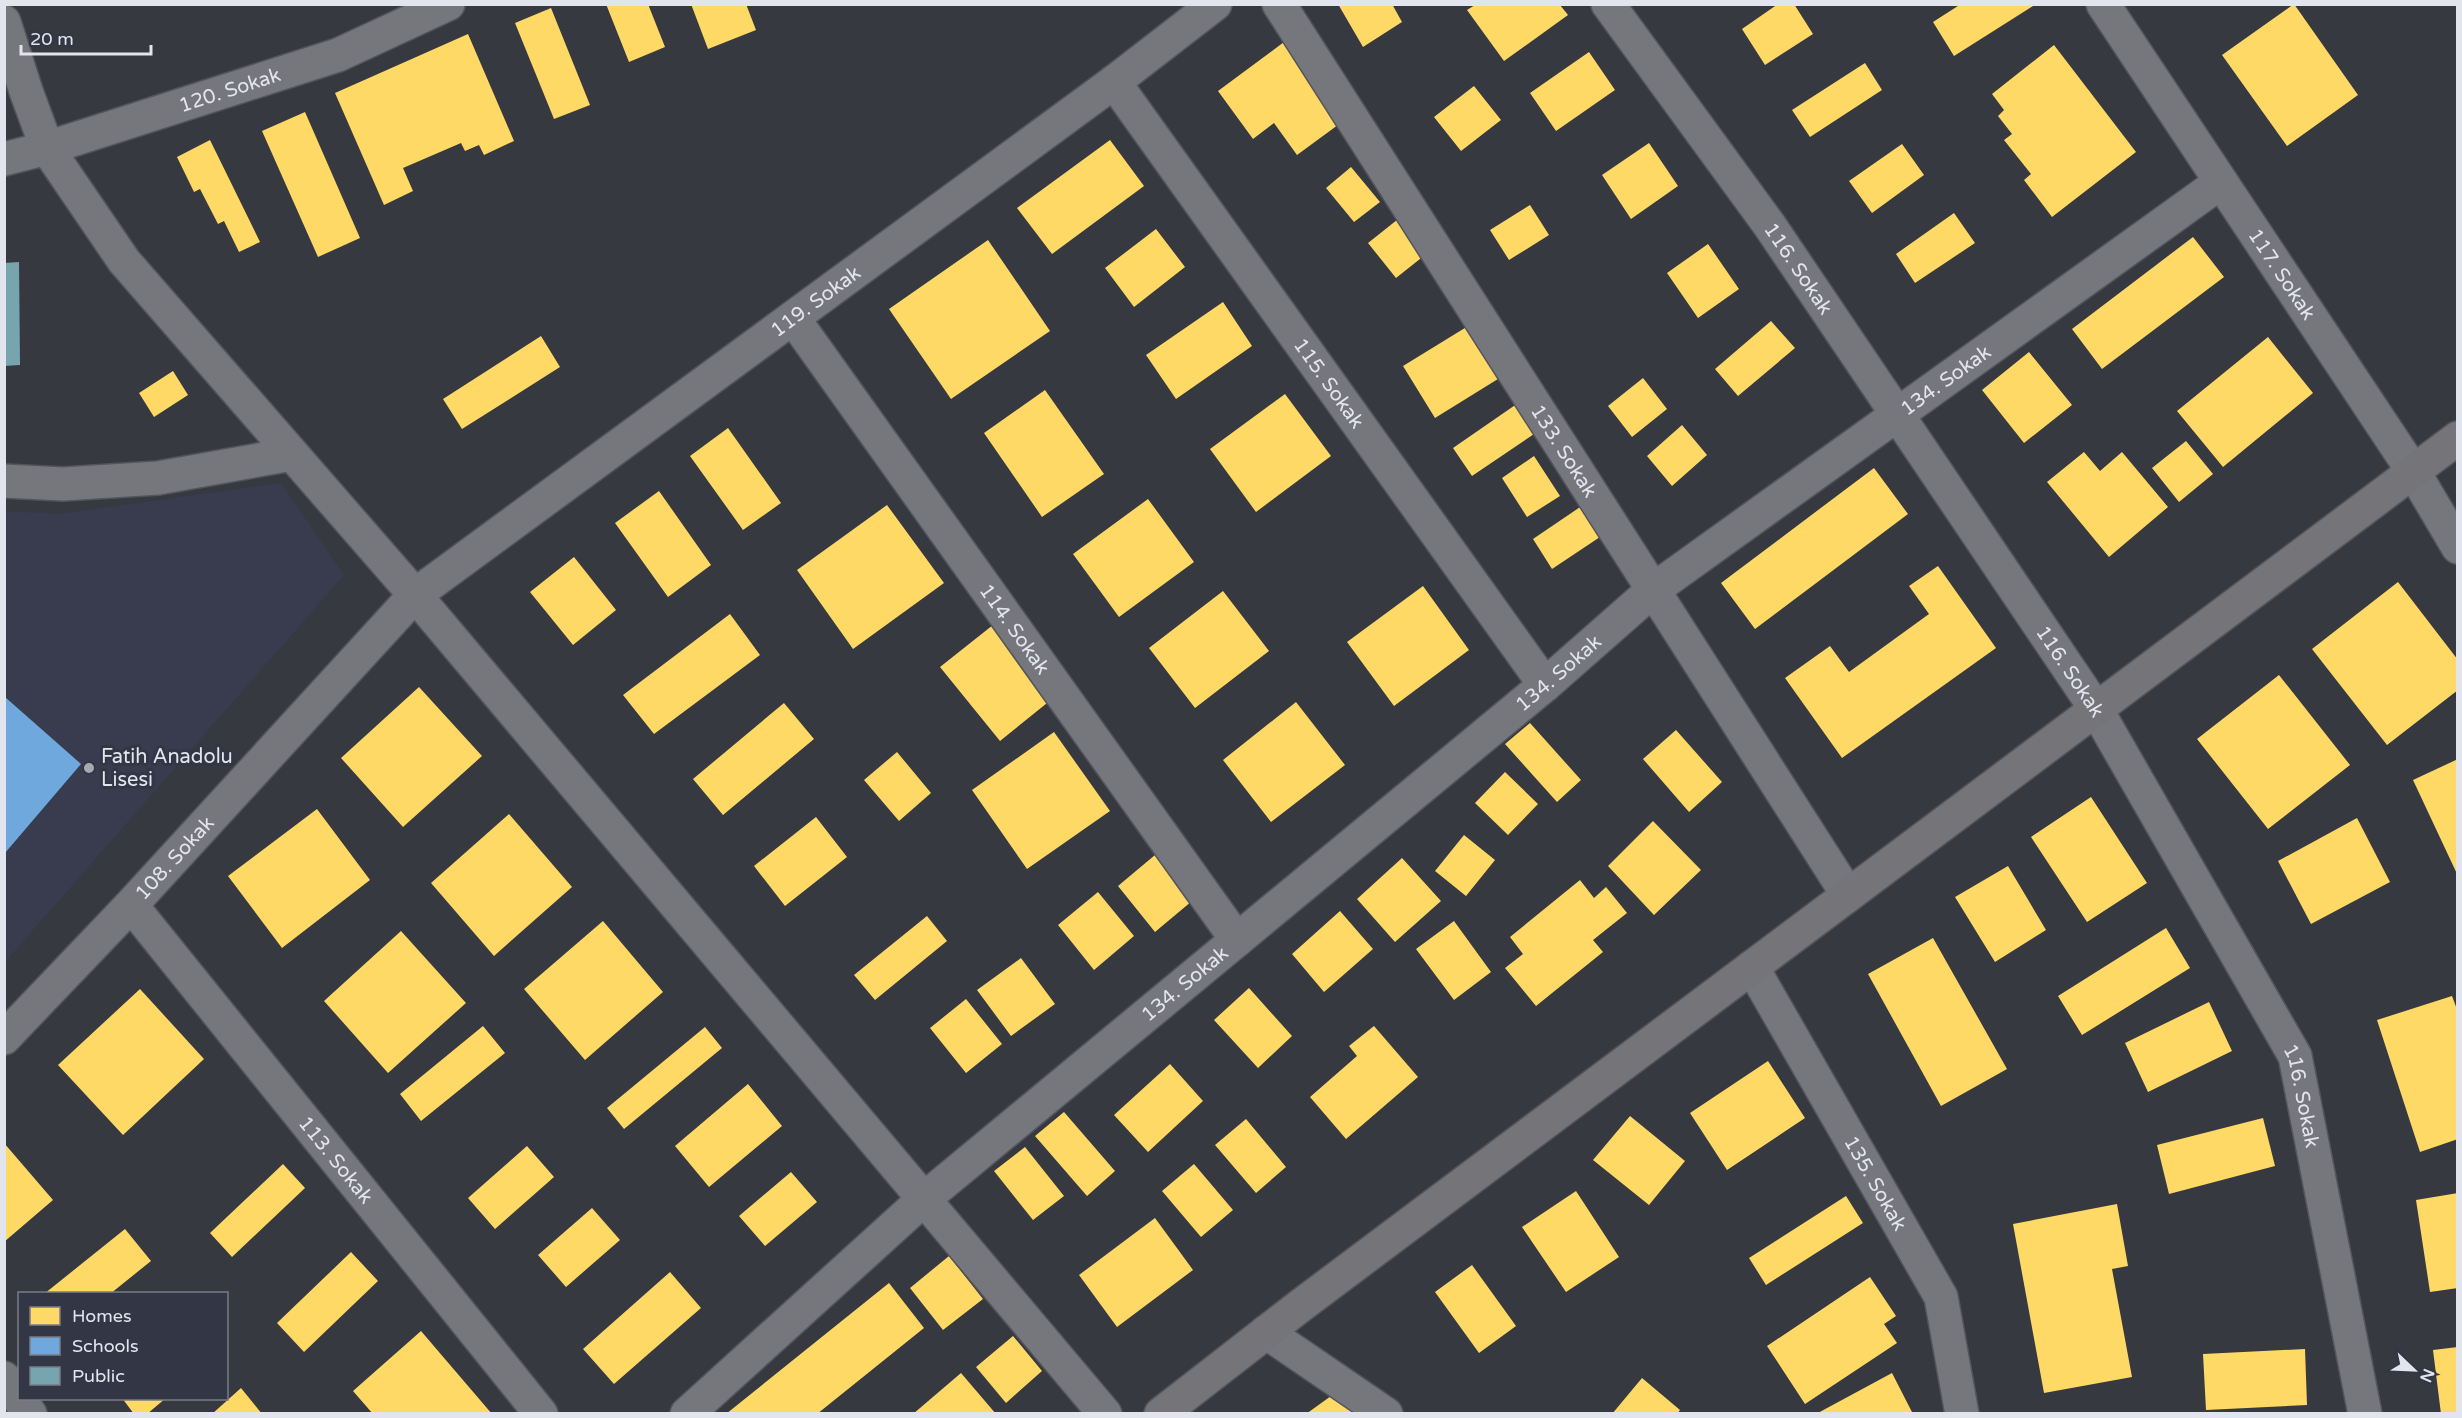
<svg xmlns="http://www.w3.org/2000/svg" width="2462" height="1418" font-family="'Varela Round',sans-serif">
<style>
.built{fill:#383c4e}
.homes{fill:#ffd966}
.schools{fill:#6fa8dc}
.public{fill:#76a5af}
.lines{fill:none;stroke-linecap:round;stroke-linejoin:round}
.minor-casing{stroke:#53555b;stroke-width:36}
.tertiary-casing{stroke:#53555b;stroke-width:36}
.secondary-casing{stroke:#53555b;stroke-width:36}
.minor{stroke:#76777d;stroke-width:33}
.tertiary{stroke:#76777d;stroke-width:33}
.secondary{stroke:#757478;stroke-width:33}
.poi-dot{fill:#a7a9b1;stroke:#333644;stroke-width:2}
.labels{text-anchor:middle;stroke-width:6;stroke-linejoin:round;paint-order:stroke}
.street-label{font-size:20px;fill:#e3e5ee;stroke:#333644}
.poi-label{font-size:20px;fill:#e3e5ee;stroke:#333644;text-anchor:start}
</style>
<rect width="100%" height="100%" fill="#373940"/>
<!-- built -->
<path class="built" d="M281,483L344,575L5,962V511L59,514Z"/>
<!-- homes -->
<path class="homes" d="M606,4H648L665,47L629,62Z
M691,4H746L756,30L708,49Z
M1338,4H1392L1402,22L1363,47Z
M1778,4H1794L1813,34L1765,65L1742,29Z
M1961,4H2032L2033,6L1954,56L1933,22Z
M2294,4L2358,95L2287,146L2222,55Z
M1475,5H1560L1568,15L1504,61L1467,10Z
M551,8L590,105L554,119L515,23Z
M468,34L514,141L484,155L479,145L465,151L461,143L403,168L413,191L384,205L335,93Z
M1284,42L1342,122L1297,155L1274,123L1253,139L1218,91Z
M2054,45L2136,152L2052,217L2024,180L2031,174L2004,140L2012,134L1998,116L2004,110L1992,94Z
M1589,52L1615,90L1556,131L1530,93Z
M1865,63L1882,90L1810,137L1792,110Z
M1474,86L1501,120L1461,151L1434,117Z
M305,112L360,238L318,257L262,131Z
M210,140L260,242L239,252L224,221L218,224L200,189L194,192L177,157Z
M1110,140L1144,186L1052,254L1017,208Z
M1649,143L1678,186L1631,219L1602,175Z
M1902,144L1924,175L1872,213L1849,181Z
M1351,167L1380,202L1354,222L1326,188Z
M1530,205L1549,235L1509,260L1490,230Z
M1954,213L1975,243L1915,283L1896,254Z
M1402,216L1430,251L1396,278L1368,243Z
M1156,229L1185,267L1134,307L1105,268Z
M2193,237L2224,277L2102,369L2072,329Z
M988,240L1050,331L951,399L889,309Z
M1708,244L1739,289L1698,318L1667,273Z
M1223,302L1252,346L1176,399L1146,355Z
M1771,321L1795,348L1738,396L1715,369Z
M1473,323L1506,374L1435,418L1403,366Z
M541,336L560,367L462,429L443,399Z
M2268,337L2313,393L2223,467L2177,411Z
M2029,352L2072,405L2024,443L1982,390Z
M173,371L188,395L154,417L139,393Z
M1643,378L1667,409L1632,437L1608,406Z
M1045,390L1104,474L1042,517L984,433Z
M1285,394L1331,456L1256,512L1210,449Z
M1521,401L1540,430L1472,476L1453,448Z
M1682,425L1707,455L1672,486L1647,456Z
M728,428L781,503L743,530L690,456Z
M2186,441L2213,474L2179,502L2152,468Z
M2084,452L2100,471L2122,452L2168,507L2109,557L2047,482Z
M1534,456L1560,496L1527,517L1502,478Z
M1874,468L1908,514L1755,629L1721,583Z
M659,491L711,565L668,597L615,523Z
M1148,499L1194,562L1119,617L1073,554Z
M1589,501L1609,531L1552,569L1533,539Z
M887,505L944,583L853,649L797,570Z
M574,557L616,610L573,645L530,592Z
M1938,566L1996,648L1842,758L1785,678L1830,646L1849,672L1929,614L1909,586Z
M2398,582L2458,660V690L2387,745L2312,649Z
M1423,586L1469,650L1394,706L1347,642Z
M1223,591L1269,651L1195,708L1149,648Z
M730,614L760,655L654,734L623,695Z
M998,621L1057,695L1000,741L940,667Z
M2279,675L2350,765L2268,829L2197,739Z
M419,687L482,756L403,827L341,758Z
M1296,702L1345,765L1271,822L1223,760Z
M784,703L814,739L723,815L693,779Z
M1530,723L1581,780L1557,802L1505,744Z
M1676,730L1722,782L1689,812L1643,759Z
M1054,732L1110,811L1027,869L972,790Z
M897,752L931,793L899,821L864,780Z
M2458,759V876L2413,780Z
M1505,772L1538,804L1508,835L1475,803Z
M2091,797L2147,883L2087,922L2031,837Z
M317,809L370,880L282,948L228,876Z
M509,814L572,887L494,956L431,883Z
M816,817L847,857L785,906L754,866Z
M2357,818L2390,882L2311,924L2278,861Z
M1653,821L1701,870L1654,915L1608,866Z
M1464,835L1495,860L1466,896L1435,871Z
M1155,855L1192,901L1155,932L1118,886Z
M1402,858L1441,901L1395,942L1357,899Z
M2008,866L2046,930L1995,962L1955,897Z
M1580,880L1594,898L1606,887L1627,913L1593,940L1603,952L1536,1006L1505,968L1523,954L1510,937Z
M1098,892L1134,936L1094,970L1058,925Z
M1340,911L1373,949L1324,992L1292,954Z
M927,916L947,941L875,1000L854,975Z
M603,921L663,992L585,1060L524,989Z
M1454,921L1491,972L1454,1000L1416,949Z
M2166,928L2190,968L2082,1035L2058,996Z
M401,931L466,1003L388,1073L324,1001Z
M1933,938L2007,1069L1941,1106L1868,974Z
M1021,958L1055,1004L1011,1036L977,990Z
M1249,988L1292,1036L1258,1068L1214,1020Z
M140,989L204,1059L123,1135L58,1065Z
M2452,996L2458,1012V1139L2420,1152L2377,1020Z
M966,999L1002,1044L966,1073L930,1028Z
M2209,1002L2232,1051L2148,1092L2125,1043Z
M483,1026L505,1053L421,1121L400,1094Z
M1374,1026L1418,1077L1346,1139L1310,1097L1357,1056L1349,1046Z
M705,1027L722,1048L624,1129L607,1108Z
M1768,1061L1805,1118L1727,1170L1690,1113Z
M1170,1064L1203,1101L1148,1152L1114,1115Z
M748,1084L782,1126L709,1187L675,1146Z
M1064,1112L1115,1171L1087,1196L1035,1136Z
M1630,1116L1685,1161L1649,1205L1593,1160Z
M2263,1118L2275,1166L2169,1194L2157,1145Z
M1246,1119L1286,1167L1256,1193L1215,1145Z
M4,1143L53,1200L4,1242Z
M527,1146L554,1177L495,1229L468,1198Z
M1025,1147L1064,1196L1033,1220L994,1171Z
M283,1164L305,1188L232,1257L210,1233Z
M1194,1164L1233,1210L1201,1237L1162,1191Z
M791,1172L817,1202L765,1246L739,1216Z
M1576,1191L1619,1257L1566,1292L1522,1227Z
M2458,1193V1288L2430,1292L2416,1200Z
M1846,1196L1863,1223L1766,1285L1749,1258Z
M2117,1204L2128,1266L2112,1269L2132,1377L2044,1393L2013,1224Z
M592,1208L620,1240L566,1287L538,1255Z
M1155,1218L1193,1270L1117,1327L1079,1275Z
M125,1229L151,1261L110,1294H44Z
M351,1252L378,1281L304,1352L277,1323Z
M949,1256L983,1299L943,1330L910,1288Z
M1472,1265L1516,1326L1479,1353L1435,1292Z
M670,1272L701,1308L614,1384L583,1349Z
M1870,1277L1896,1316L1884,1324L1897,1343L1805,1404L1767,1346Z
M889,1283L924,1328L817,1414H726Z
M421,1331L492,1414H373L353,1391Z
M1013,1336L1042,1371L1006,1403L976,1367Z
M2458,1347V1414H2441L2433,1350Z
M2305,1349L2307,1405L2206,1410L2203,1354Z
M961,1373L996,1414H913Z
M1892,1373L1913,1414H1816Z
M1642,1378L1680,1410L1677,1414H1612Z
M241,1388L262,1414H212Z
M1338,1391L1364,1414H1306Z
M122,1398H166L147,1414H134Z"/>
<!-- schools -->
<path class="schools" d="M5,697L81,764L5,853Z"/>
<!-- public -->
<path class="public" d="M19,262L20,365L4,366V263Z"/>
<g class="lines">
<!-- minor casing -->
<g class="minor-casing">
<g id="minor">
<path id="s1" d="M1279,4L1848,895"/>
<path id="s2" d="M1608,4L1770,226L2096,709L2295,1056L2365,1414"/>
<path id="s3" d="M2103,4L2413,471L2458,547"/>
<path id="s4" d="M1114,82L1545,685"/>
<path id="s5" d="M4,159L47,148L338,55L448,4"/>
<path id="s6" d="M793,318L1237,940"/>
<path d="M4,481L63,484L158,478L292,454"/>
<path id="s7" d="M131,905L541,1414"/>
<path id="s8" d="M1752,967L1941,1297L1962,1414"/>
<path d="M1266,1332L1386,1414"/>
<path d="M4,1378L30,1414"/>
<path id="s9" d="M687,1414L924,1199L1545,685L1653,590L2221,182"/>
</g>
</g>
<!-- tertiary casing -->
<g class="tertiary-casing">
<g id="tertiary">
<path d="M4,22L26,91L47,148L124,261L415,595L1105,1414"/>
<path id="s10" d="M4,1038L131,905L415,595L1114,82L1215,4"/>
</g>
</g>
<!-- secondary casing -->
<g class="secondary-casing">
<path id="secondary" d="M1161,1414L1300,1306L2458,438"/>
</g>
<!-- minor -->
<use href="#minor" class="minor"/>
<!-- tertiary -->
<use href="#tertiary" class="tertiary"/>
<!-- secondary -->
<use href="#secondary" class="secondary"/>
</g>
<!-- markers -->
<circle class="poi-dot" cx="89" cy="768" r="6"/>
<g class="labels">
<!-- street labels -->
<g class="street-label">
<text dy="7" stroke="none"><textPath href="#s5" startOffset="236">120. Sokak</textPath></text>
<text dy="7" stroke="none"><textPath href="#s2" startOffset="326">116. Sokak</textPath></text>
<text dy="7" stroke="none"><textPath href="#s3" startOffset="324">117. Sokak</textPath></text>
<text dy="7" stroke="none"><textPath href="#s10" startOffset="1101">119. Sokak</textPath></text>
<text dy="7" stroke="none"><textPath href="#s9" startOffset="1630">134. Sokak</textPath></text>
<text dy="7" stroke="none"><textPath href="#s4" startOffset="370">115. Sokak</textPath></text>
<text dy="7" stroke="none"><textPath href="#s1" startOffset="530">133. Sokak</textPath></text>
<text dy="7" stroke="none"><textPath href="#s6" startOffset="382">114. Sokak</textPath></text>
<text dy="7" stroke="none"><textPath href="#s2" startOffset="812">116. Sokak</textPath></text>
<text dy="7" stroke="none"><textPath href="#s9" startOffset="1144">134. Sokak</textPath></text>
<text dy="7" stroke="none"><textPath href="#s10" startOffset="248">108. Sokak</textPath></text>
<text dy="7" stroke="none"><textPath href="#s9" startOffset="658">134. Sokak</textPath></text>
<text dy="7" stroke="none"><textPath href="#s2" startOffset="1298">116. Sokak</textPath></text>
<text dy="7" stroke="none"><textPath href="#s7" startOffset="327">113. Sokak</textPath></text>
<text dy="7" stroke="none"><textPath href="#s8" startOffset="249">135. Sokak</textPath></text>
</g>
<!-- poi labels -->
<g class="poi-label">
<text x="101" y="763">Fatih Anadolu<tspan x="101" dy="23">Lisesi</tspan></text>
</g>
</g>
<!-- border -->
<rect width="2462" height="1418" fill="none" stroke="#e3e5ee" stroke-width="12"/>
<!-- legend -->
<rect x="18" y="1292" width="210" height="108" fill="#333644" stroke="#797c88" stroke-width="1.5"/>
<rect x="30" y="1307" width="30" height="18" fill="#ffd966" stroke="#797c88" stroke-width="1.5"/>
<text x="72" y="1322" font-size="18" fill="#e3e5ee">Homes</text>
<rect x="30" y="1337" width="30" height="18" fill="#6fa8dc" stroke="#797c88" stroke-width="1.5"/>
<text x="72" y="1352" font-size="18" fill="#e3e5ee">Schools</text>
<rect x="30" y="1367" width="30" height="18" fill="#76a5af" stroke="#797c88" stroke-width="1.5"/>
<text x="72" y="1382" font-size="18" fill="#e3e5ee">Public</text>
<!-- north arrow -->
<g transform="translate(2414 1370) rotate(113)" stroke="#333644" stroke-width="4.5" paint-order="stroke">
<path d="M0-4.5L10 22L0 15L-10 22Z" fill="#e3e5ee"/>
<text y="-9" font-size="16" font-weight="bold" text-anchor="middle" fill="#e3e5ee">N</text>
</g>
<!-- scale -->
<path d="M21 45v9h130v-9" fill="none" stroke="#e3e5ee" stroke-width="3"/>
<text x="30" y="45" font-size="18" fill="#e3e5ee" stroke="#333644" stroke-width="4.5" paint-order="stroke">20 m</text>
</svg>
